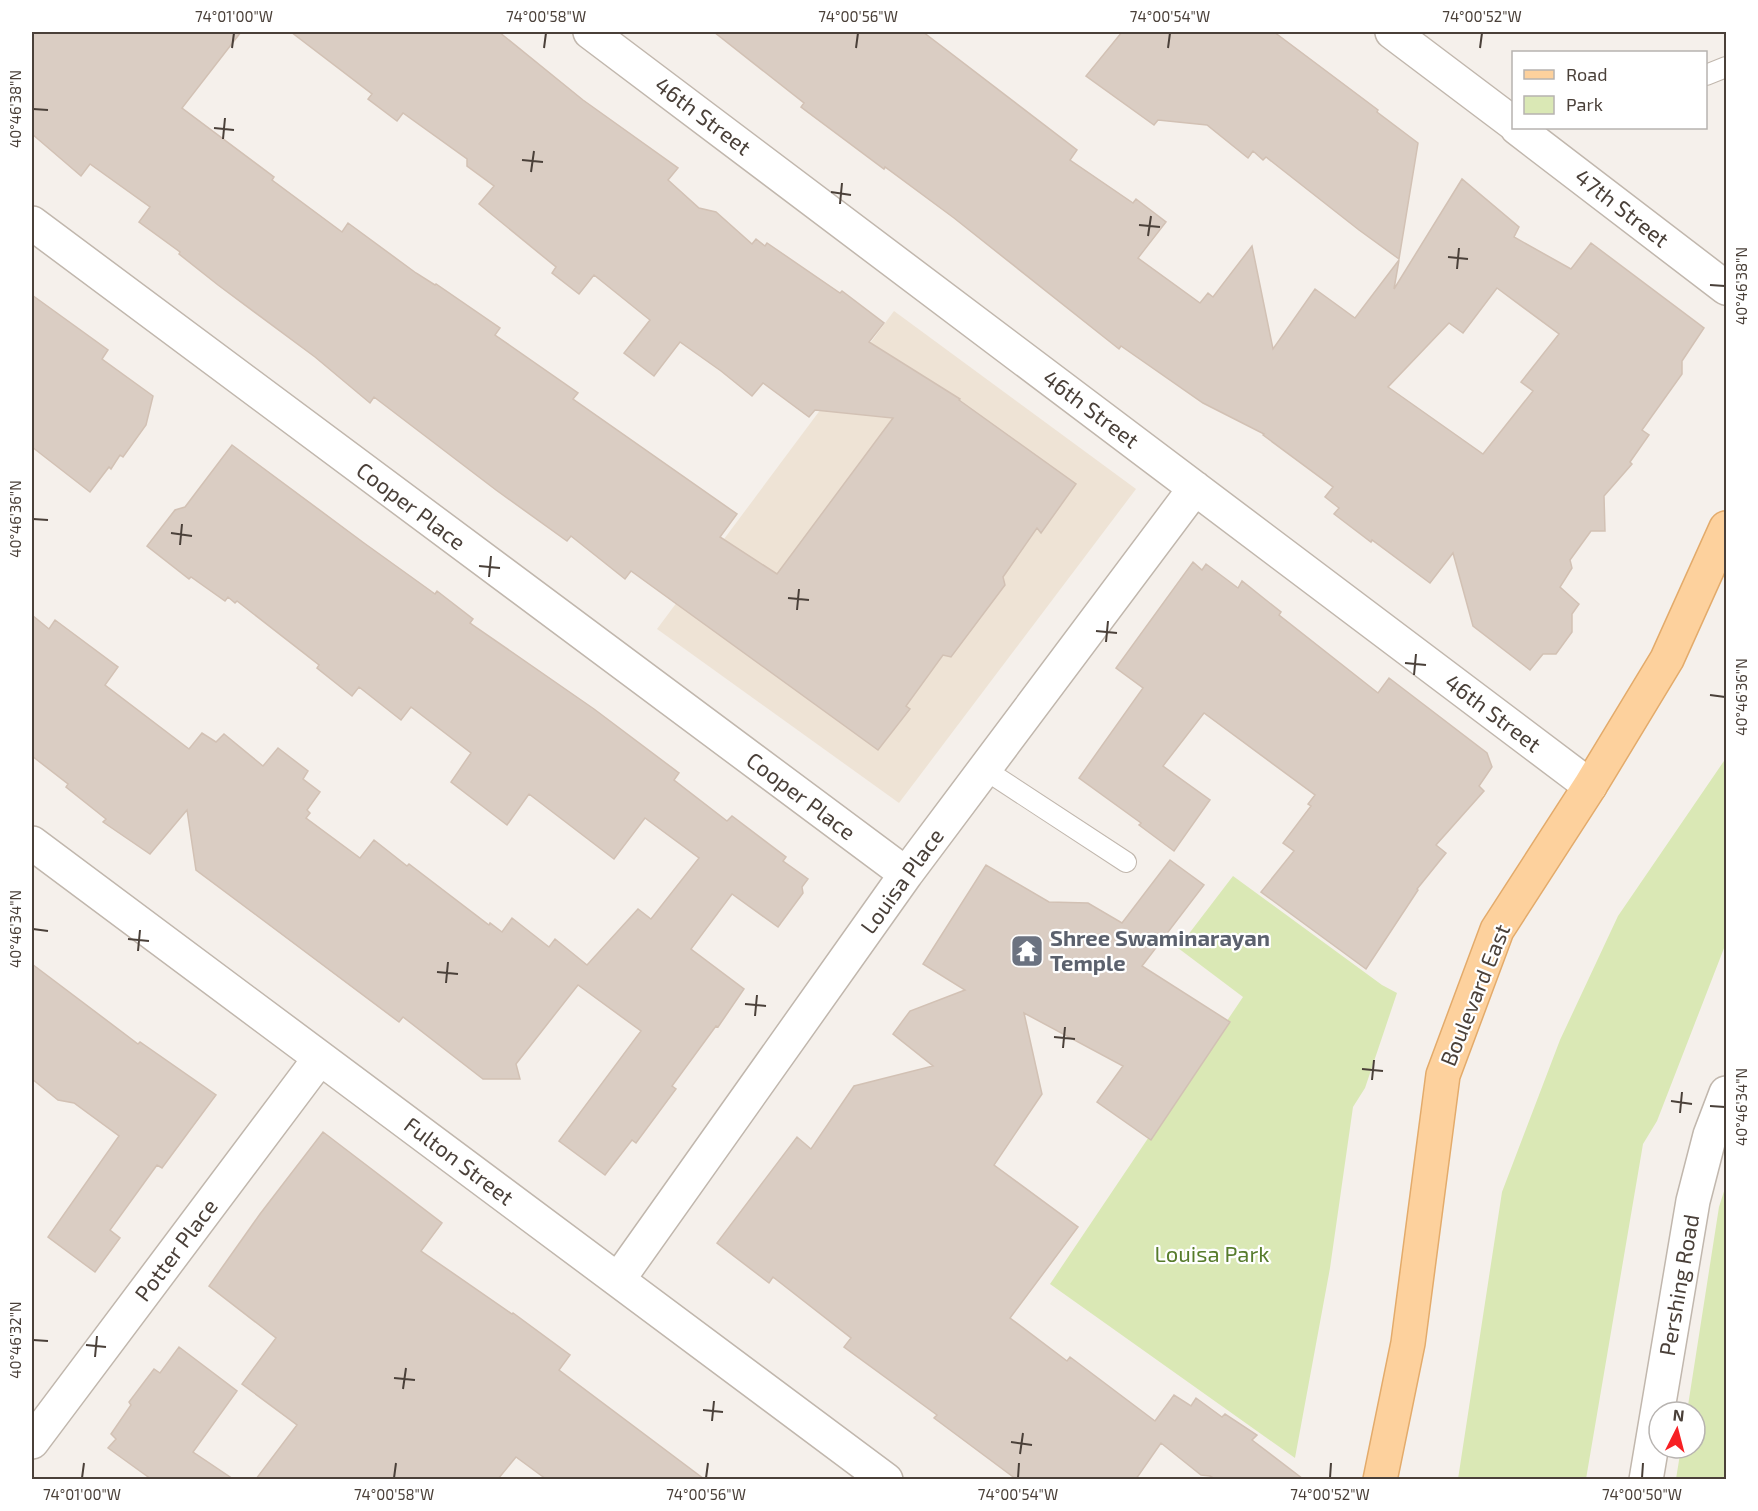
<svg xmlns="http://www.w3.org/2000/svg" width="1758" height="1511" font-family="'Exo 2',sans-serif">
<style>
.education{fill:#eee3d5}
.green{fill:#dae8b5}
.building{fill:#dacdc3;stroke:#d2c1b4;stroke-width:1.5;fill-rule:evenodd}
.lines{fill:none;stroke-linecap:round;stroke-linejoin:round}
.service-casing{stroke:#c1b7ad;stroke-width:22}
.minor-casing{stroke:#c1b7ad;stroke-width:36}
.tertiary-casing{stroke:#c1b7ad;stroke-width:36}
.primary-casing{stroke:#e3ab6b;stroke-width:36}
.service{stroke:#fff;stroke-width:20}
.minor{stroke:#fff;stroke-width:33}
.tertiary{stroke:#fff;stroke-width:33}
.primary{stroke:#fdd19d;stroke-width:33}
.ticks{fill:none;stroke:#4a4039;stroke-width:2}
.labels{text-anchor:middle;stroke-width:4.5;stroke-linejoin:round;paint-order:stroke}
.street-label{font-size:22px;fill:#4a4039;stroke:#fff}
.worship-label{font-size:22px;font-weight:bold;fill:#5b616d;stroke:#fff;text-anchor:start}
.park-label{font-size:22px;fill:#577c2c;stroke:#fff}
.neatline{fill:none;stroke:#4a4039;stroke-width:2}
.ticks-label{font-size:15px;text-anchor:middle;fill:#4a4039}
</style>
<rect width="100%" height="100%" fill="#f5f0eb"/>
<!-- education -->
<path class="education" d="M894,311L1136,489L899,803L657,629Z"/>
<!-- green -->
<path class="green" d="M1726,758V943L1657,1121L1643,1144L1586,1479H1458L1502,1192L1560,1040L1618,916Z
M1233,876L1382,985L1397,993L1365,1088L1353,1107L1330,1268L1295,1458L1050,1284L1243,997L1178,948Z
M1726,1185V1479H1676L1681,1448H1695V1412H1687L1719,1207Z"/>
<!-- building -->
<path class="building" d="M32,32H241L182,108L274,177L272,180L342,232L348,223L416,273L435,285L436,284L500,328L495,335L578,393L573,399L737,514L720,537L777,574L893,418L815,410L809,417L763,383L752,396L721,371L680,342L654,376L624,353L650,320L594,275L579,294L552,273L556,267L479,204L494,186L467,166V159L403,113L397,121L368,99L372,94L291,32H499L583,100L678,168L668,180L699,208L716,212L752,244L756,239L765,246L767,243L840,293L842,291L884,323L869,342L960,399L959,400L1076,484L1041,533L1037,528L1003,577L1005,585L951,657L943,655L906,706L910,709L878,750L631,571L625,579L571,536L567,541L496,490L374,397L370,403L315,357L218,285L179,254L180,252L139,222L150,207L90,164L81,176L32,134Z
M714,32H923L1077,150L1070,160L1133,203L1136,199L1166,222L1138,258L1200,303L1208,293L1213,297L1252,246L1273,349L1315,289L1355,318L1399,260L1394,289L1462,179L1519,227L1514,237L1571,269L1591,243L1704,328L1682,361V374L1642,430L1649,435L1630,462L1632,464L1604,496L1605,531H1591L1570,560L1572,568L1560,587L1579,604L1572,614V632L1556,654H1543L1530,670L1473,626L1453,553L1430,583L1372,540L1371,542L1334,514L1339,508L1325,497L1333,487L1263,435L1264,434L1203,403L1121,346L1119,349L954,218L885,167L884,169L801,107L804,103ZM1497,288L1559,334L1521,382L1533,391L1483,454L1388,387L1449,323L1463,333Z
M1122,32H1274L1378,110L1377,112L1418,143L1399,259L1359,230L1266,157L1263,160L1253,151L1248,158L1207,125L1158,120L1154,125L1086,76Z
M32,295L108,350L102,359L153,396L146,425L123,457L120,455L111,469L109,467L90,492L32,447Z
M232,445L364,543L435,594L437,591L473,619L470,623L594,709L679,773L674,780L727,821L732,816L786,857L783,861L808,879L802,887L803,893L778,927L732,894L691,949L744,989L718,1027L716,1026L672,1086L676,1089L636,1143L632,1140L605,1175L559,1141L641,1031L578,985L516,1064L520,1079H483L403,1017L399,1022L196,870L187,810L150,854L103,822L106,819L66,787L68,784L32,756V615L49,629L55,620L118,667L105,685L189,749L202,733L216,742L224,734L263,766L278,748L308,771L303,779L320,792L307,810L310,813L306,818L360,858L374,840L407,866L409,864L489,925L490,923L502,932L512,918L549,947L555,939L587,965L638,909L651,919L699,858L645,818L614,859L529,794L507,825L451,782L471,753L411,707L401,720L359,687L352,696L317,668L319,665L237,601L235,603L228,597L225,601L191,577L189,579L147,546L175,510L185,507Z
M1193,562L1202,570L1206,564L1238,588L1242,581L1281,612L1279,615L1378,693L1389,678L1487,753L1492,767L1479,786L1484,791L1436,845L1446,853L1417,889L1418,890L1366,969L1261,892L1294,851L1283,843L1311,806L1308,804L1315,795L1204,713L1163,766L1210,800L1174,851L1139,825L1141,823L1079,778L1143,688L1116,668Z
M1170,860L1204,885L1142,966L1230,1022L1151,1140L1097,1102L1123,1066L1024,1013L1042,1094L994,1165L1078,1227L1010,1318L1067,1361L1070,1357L1155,1421L1174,1395L1191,1406L1196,1398L1222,1417L1225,1414L1257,1435L1252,1440L1303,1479H1215L1210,1476L1201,1475L1161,1443L1136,1479H1016L934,1418L937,1415L844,1347L851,1338L773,1277L769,1283L717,1243L797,1137L811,1149L854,1086L933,1066L893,1034L910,1011L965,990L923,964L986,865L1049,902L1088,903L1122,923Z
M32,964L138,1044L140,1042L216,1095L162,1168L157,1165L110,1230L120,1238L95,1272L48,1237L119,1136L74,1103L58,1100L32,1079Z
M323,1132L442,1223L421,1251L512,1314L513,1313L570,1355L559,1370L704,1479H546L516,1457L498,1479H256L297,1425L242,1384L276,1338L209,1286L260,1214Z
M179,1347L237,1391L193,1452L233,1479H151L108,1448L116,1439L111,1434L131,1405L129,1402L154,1369L160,1373Z"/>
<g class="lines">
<!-- service casing -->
<g class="service-casing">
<path id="service" d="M1706,75L1726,67
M984,769L1126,862"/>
</g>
<!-- minor casing -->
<g class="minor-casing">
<path id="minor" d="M590,32L1590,786
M1392,32L1514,124
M1517,128L1726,288
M32,223L906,874
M32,843L886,1480
M618,1280L906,874L1195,488
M32,1442L320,1058"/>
</g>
<!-- tertiary casing -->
<g class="tertiary-casing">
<path id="tertiary" d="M1646,1480L1693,1201L1710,1135L1726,1093"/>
</g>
<!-- primary casing -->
<g class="primary-casing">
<path id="primary" d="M1380,1480L1408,1343L1443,1075L1497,930L1590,786L1667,659L1726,528"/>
</g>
<!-- service -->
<use href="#service" class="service"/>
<!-- minor -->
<use href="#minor" class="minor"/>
<!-- tertiary -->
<use href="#tertiary" class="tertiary"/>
<!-- primary -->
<use href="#primary" class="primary"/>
</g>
<!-- ticks -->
<path class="ticks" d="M232,48L234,33M544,48L546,33M856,48L858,33M1168,48L1170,33M1480,48L1482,33M33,109L48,110M214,128L234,130M223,139L225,118M522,160L543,162M531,172L534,151M831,192L851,195M840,204L842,183M1139,225L1160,227M1148,236L1151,216M1448,257L1468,259M1457,269L1459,248M1710,285L1725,286M33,519L48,520M171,533L192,536M180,545L182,524M479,566L500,568M489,577L491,556M788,598L809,600M797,610L799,589M1096,631L1117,633M1106,642L1108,621M1405,663L1426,665M1414,675L1416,654M1710,695L1725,697M33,929L48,931M128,939L149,941M138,951L140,930M437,972L458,974M446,983L448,962M745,1004L766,1006M755,1016L757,995M1054,1037L1075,1039M1063,1048L1065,1027M1362,1069L1383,1071M1372,1080L1374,1060M1671,1101L1692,1104M1710,1106L1725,1107M1680,1113L1682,1092M33,1340L48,1341M86,1345L106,1347M95,1357L97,1336M394,1378L415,1380M403,1389L406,1368M703,1410L723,1412M712,1421L714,1401M1011,1442L1032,1445M1020,1454L1023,1433M82,1478L84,1463M394,1478L396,1463M706,1478L708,1463M1018,1478L1019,1463M1330,1478L1331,1463M1642,1478L1643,1463"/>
<!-- icons -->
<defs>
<g id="temple-square" transform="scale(1.725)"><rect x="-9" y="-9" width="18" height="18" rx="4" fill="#6b7280" stroke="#fff"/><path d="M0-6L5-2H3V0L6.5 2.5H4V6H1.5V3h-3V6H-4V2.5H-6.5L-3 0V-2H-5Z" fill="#fff"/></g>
</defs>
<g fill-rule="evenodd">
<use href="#temple-square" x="1027" y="951"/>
</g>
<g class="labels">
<!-- street labels -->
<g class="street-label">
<text transform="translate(703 116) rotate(37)" y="8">46th Street</text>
<text transform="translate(1622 208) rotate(38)" y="8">47th Street</text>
<text transform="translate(1091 409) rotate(37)" y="8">46th Street</text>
<text transform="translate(411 506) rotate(37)" y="8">Cooper Place</text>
<text transform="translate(1493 713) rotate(37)" y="8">46th Street</text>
<text transform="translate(801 796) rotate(37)" y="8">Cooper Place</text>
<text transform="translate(902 881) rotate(-54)" y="8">Louisa Place</text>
<text transform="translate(1475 995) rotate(-68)" y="8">Boulevard East</text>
<text transform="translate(459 1161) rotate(37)" y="8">Fulton Street</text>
<text transform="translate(176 1250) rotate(-53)" y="8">Potter Place</text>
<text transform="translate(1679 1285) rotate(-80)" y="8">Pershing Road</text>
</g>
<!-- worship labels -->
<g class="worship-label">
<text x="1050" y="946">Shree Swaminarayan<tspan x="1050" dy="25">Temple</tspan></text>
</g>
<!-- park labels -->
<g class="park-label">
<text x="1212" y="1262">Louisa Park</text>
</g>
</g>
<!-- border -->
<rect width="1758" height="1511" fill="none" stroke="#ffffff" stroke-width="66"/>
<!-- legend -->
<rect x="1512" y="51" width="195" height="78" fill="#ffffff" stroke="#b7b3b0" stroke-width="1.5"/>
<rect x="1524" y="70" width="30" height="9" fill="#fdd19d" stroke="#b7b3b0" stroke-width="1.5"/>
<text x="1566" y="81" font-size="18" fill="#4a4039">Road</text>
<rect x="1524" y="96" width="30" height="18" fill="#dae8b5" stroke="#b7b3b0" stroke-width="1.5"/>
<text x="1566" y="111" font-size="18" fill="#4a4039">Park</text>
<!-- north arrow -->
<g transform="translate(1677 1430) rotate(6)"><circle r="28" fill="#ffffff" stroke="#b7b3b0" stroke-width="1.5"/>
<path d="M0-4.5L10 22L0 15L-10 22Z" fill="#f72024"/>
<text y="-9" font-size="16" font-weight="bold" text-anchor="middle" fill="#4a4039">N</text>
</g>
<rect x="33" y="33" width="1692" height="1445" class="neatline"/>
<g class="ticks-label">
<text x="234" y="22">74°01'00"W</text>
<text x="546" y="22">74°00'58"W</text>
<text x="858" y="22">74°00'56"W</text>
<text x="1170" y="22">74°00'54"W</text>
<text x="1482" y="22">74°00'52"W</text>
<text transform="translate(16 109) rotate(-90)" y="5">40°46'38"N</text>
<text transform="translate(1742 286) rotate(-90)" y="5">40°46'38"N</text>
<text transform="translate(16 519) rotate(-90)" y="5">40°46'36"N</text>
<text transform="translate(1742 697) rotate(-90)" y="5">40°46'36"N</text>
<text transform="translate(16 929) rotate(-90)" y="5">40°46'34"N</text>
<text transform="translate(1742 1107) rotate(-90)" y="5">40°46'34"N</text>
<text transform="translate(16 1340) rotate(-90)" y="5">40°46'32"N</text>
<text x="82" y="1500">74°01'00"W</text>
<text x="394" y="1500">74°00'58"W</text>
<text x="706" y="1500">74°00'56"W</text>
<text x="1018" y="1500">74°00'54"W</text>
<text x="1330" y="1500">74°00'52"W</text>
<text x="1642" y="1500">74°00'50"W</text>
</g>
</svg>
